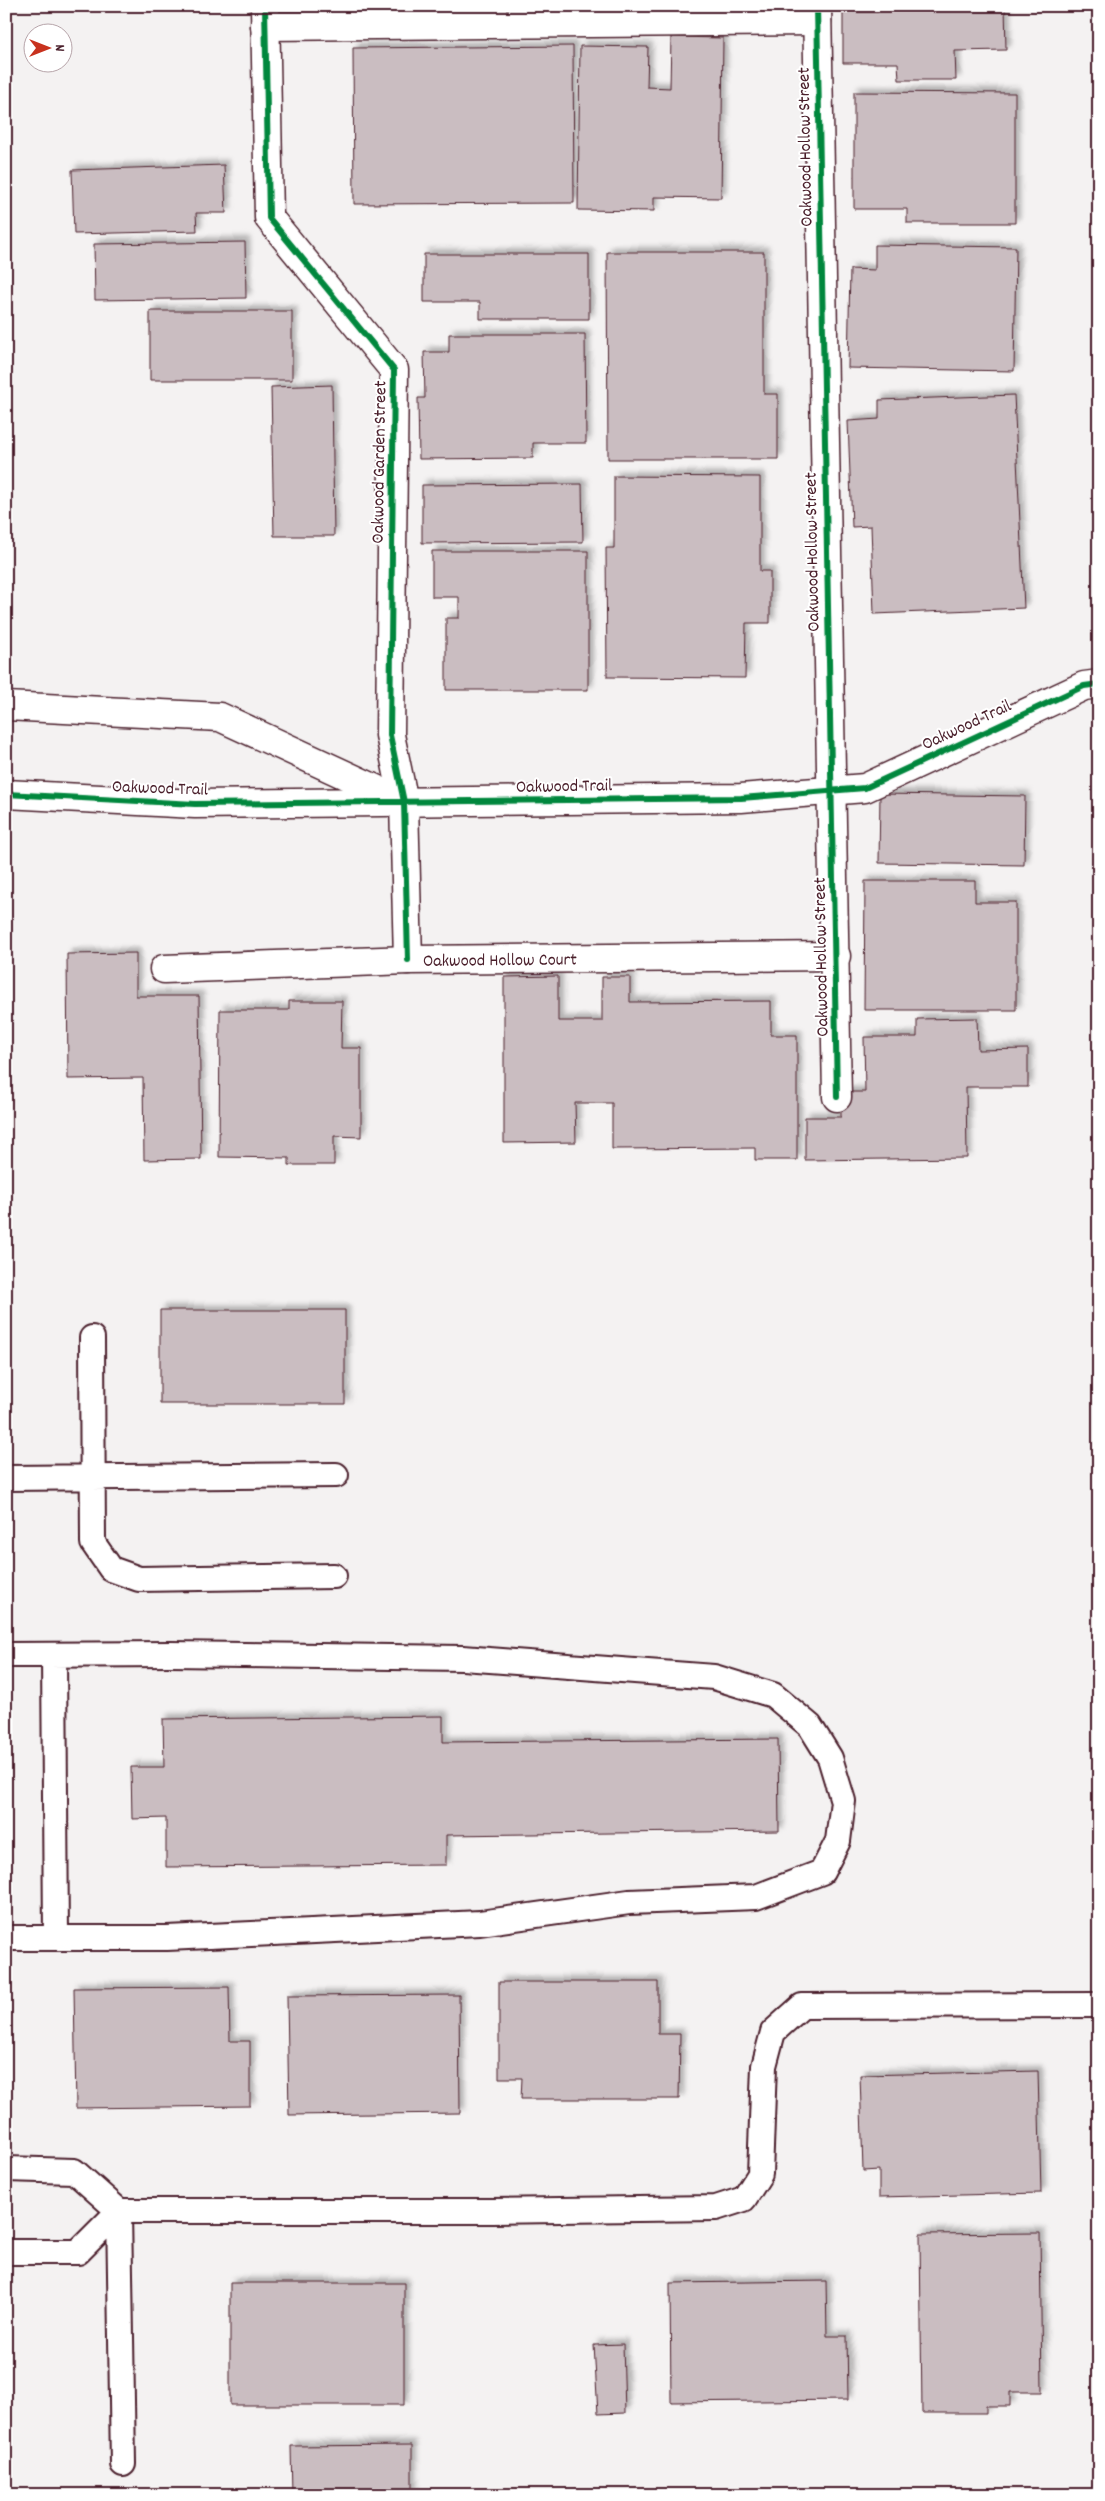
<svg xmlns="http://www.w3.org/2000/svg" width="1105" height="2501" font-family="Dekko,sans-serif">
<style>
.building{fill:#cabdc1;stroke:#4a1f2b;filter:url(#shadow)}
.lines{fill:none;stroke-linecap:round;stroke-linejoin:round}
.service-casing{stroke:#4a1f2b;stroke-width:28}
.minor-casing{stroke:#4a1f2b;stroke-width:31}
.service{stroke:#fff;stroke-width:24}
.minor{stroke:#fff;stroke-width:28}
.cycleway-casing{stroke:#fff;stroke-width:9}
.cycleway{stroke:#00873e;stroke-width:6}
.labels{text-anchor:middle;stroke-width:4;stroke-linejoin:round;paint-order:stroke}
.street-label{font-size:18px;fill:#4a1f2b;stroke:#fff}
</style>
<defs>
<filter id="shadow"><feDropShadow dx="4.5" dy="-4.5" stdDeviation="2.5" flood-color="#0004"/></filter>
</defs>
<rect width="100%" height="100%" fill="#f4f2f2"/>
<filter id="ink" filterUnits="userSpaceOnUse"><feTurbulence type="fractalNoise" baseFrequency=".02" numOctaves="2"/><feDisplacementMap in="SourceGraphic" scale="10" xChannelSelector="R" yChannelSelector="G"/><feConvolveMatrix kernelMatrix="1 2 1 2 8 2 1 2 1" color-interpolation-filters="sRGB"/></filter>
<g filter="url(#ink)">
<!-- building -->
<path class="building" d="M878,6H1005L1006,50L955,51L956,80H899L898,63H843V12H878Z
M671,37L723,38L721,198L654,197V211L578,210L580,46L648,47L647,87L670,88Z
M573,46L574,203L354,204L353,48Z
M854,92L1015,93V223H907V209H854Z
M224,165L226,213H196L197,231L74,234L72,170Z
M245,242L246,298L95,300L94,244Z
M875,245L1016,247L1014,371L848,368L850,269L875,270Z
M607,252H764V394H778V459H608Z
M424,254H589V319H480V302H424Z
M150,311H292V380H150Z
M449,334H585L586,443H533V458L419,459L418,398H425L424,352H449Z
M332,385L334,536H274L271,387Z
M1014,395L1024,608L874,614L871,526L852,527L848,421L879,419V400Z
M614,476L760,477V571H770V623H746L745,678L607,677L606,548H614Z
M582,484L583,542L422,543V485Z
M432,551H588V690H446V618H459V597H432Z
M880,794L1025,796L1024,865L879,863Z
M865,881H975V902H1016V1010H864Z
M136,953V996H199L201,1159L144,1160L143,1078L68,1079L67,954Z
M558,976V1021H602V977H630V1002L771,1001V1035H797V1160H755V1148L612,1149V1103H575L576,1142L504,1143V977Z
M289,1001H342L341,1048H361V1137L334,1136V1165H289V1158L219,1157L220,1010H289Z
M977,1018L978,1050L1028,1049V1087H966L967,1158L805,1160V1117H841V1092H865L864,1037H917V1019Z
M160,1310H345V1404H160Z
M443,1716V1742L778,1739L779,1831L446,1835V1865L166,1867V1818L132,1819L131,1767H164L163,1719Z
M499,1982H658V2034H680L679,2099H521L522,2078H499Z
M229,1987L230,2041H250V2106L76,2108L74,1988Z
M459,1995L460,2113L289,2115L287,1996Z
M1038,2071L1041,2193L879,2197V2170L863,2171L860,2075Z
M1040,2233L1042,2392H1010V2406H986V2413H922L920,2234Z
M826,2281L827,2336H847L848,2400L671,2402L670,2283Z
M230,2283H404V2405H230Z
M623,2344L625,2413L598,2414L594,2345Z
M412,2445V2495H292L291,2446Z"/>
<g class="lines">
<!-- service casing -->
<g class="service-casing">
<path id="service" d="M92,1338L93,1543L111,1569L139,1579L334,1576
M6,1478L336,1475
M6,1655L171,1654L463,1658L714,1677L773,1695L810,1726L830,1758L843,1801L838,1841L822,1872L756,1897L629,1902L480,1923L167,1938H6
M54,1655L56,1938
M6,2169L74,2171L119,2211H491L716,2208L744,2199L760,2174L764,2066L773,2032L802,2006L1099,2005
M119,2211L123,2464
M6,2252H78L119,2211"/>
</g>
<!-- minor casing -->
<g class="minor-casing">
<g id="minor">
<path d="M265,6L269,218L394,370L390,735L404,802L408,960"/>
<path d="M817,6L837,1097"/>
<path d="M265,26L817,21"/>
<path d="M6,706L220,717L395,798"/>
<path d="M6,794L195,804L741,798L865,788L1084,686L1099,684"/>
<path id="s1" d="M164,969L408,960L836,956"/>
</g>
</g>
<!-- service -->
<use href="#service" class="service"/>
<!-- minor -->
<use href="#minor" class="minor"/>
<!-- cycleway casing -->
<g class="cycleway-casing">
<path id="cycleway" d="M265,6L269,218L394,370L390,735L404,802L408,960
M817,6L837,1097
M6,794L195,804L741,798L865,788L1084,686L1099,684"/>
</g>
<!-- cycleway -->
<use href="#cycleway" class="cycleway"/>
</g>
</g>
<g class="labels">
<!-- street labels -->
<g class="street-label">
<text transform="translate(804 147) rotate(-91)" y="6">Oakwood Hollow Street</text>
<text transform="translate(378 462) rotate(-89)" y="6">Oakwood Garden Street</text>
<text transform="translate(811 552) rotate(-91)" y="6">Oakwood Hollow Street</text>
<text transform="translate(966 724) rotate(-25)" y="6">Oakwood Trail</text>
<text transform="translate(564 785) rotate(-1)" y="6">Oakwood Trail</text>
<text transform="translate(160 787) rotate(2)" y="6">Oakwood Trail</text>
<text transform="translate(820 957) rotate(-91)" y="6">Oakwood Hollow Street</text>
<text dy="6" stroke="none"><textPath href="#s1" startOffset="336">Oakwood Hollow Court</textPath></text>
</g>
</g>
<!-- margin -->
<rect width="1105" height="2501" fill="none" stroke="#fff" stroke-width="25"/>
<rect x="12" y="12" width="1080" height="2476" fill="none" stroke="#4a1f2b" stroke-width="2" filter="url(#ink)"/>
<!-- north arrow -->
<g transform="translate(48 48) rotate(90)"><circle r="24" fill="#ffffff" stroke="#b7a5aa"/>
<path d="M0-4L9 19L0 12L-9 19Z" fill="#c8321e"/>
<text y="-8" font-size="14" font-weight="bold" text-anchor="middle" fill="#4a1f2b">N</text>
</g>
</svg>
